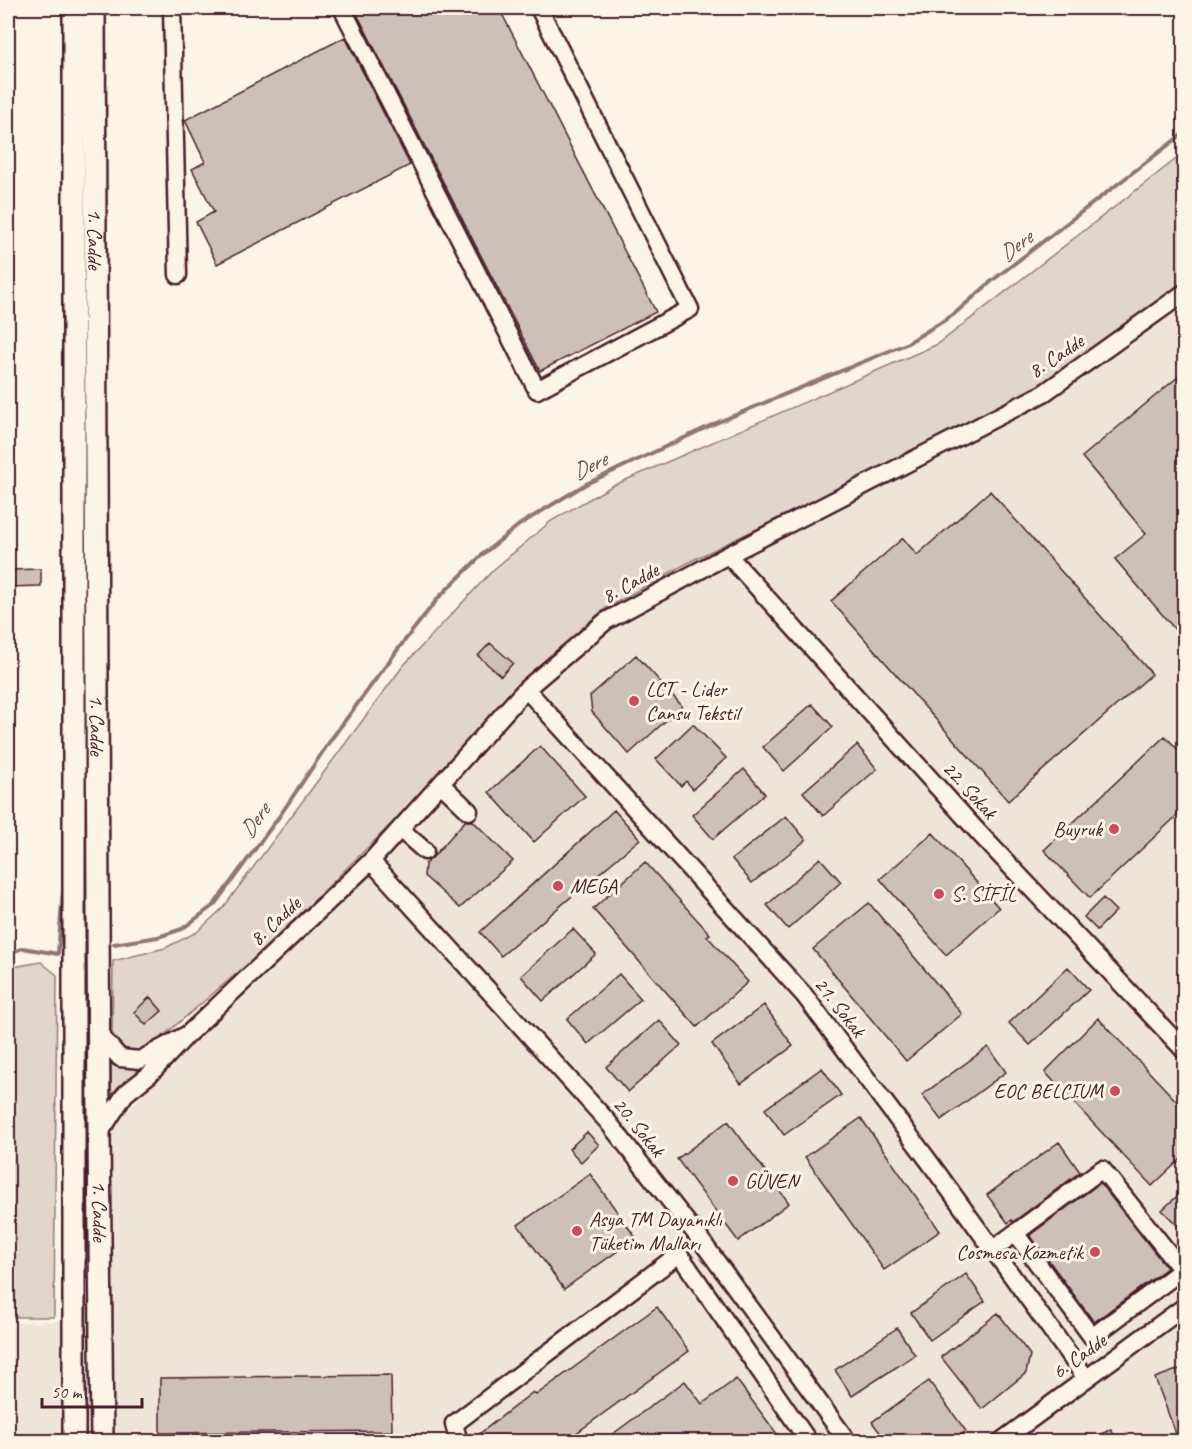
<svg xmlns="http://www.w3.org/2000/svg" width="1192" height="1449" font-family="Caveat,sans-serif">
<style>
.built{fill:#eee5d7}
.green{fill:#e2d5ca;stroke:#967a7a;stroke-width:1.5}
.lines{fill:none;stroke-linecap:round;stroke-linejoin:round}
.stream{stroke:#917474;stroke-width:4}
.building{fill:#cfc0b7;stroke:#4a1f2b;stroke-width:1.5}
.minor-casing{stroke:#4a1f2b;stroke-width:21}
.major-casing{stroke:#4a1f2b;stroke-width:26}
.minor{stroke:#fcf5e5;stroke-width:16}
.major{stroke:#fcf5e5;stroke-width:21}
.poi-dot{fill:#d1495b;stroke:#fcf5e5;stroke-width:2}
.labels{text-anchor:middle;stroke-width:6;stroke-linejoin:round;paint-order:stroke}
.street-label{font-size:21px;fill:#4a1f2b;stroke:#fcf5e5}
.poi-label{font-size:21px;fill:#4a1f2b;stroke:#fcf5e5;text-anchor:start}
.water-label{font-size:22px;font-style:italic;fill:#6d4950;stroke:#fcf5e5}
</style>
<rect width="100%" height="100%" fill="#fcf5e5"/>
<filter id="ink" filterUnits="userSpaceOnUse"><feTurbulence type="fractalNoise" baseFrequency=".0167" numOctaves="2"/><feDisplacementMap in="SourceGraphic" scale="12" xChannelSelector="R" yChannelSelector="G"/><feConvolveMatrix kernelMatrix="1 2 1 2 8 2 1 2 1" color-interpolation-filters="sRGB"/></filter>
<g filter="url(#ink)">
<!-- built -->
<path class="built" d="M1184,286V1441H8V1323L60,1321L110,1129L369,853L618,602L1047,393Z"/>
<!-- green -->
<path class="green" d="M1184,153V282L1043,389L693,560L606,608L583,627L460,756L263,951L149,1048L142,1052H129L112,1037L113,961L165,948L197,932L223,908L403,666L493,570L551,521L612,486L938,344Z
M41,962L57,975L54,1317H8V968Z
M111,1059L131,1066L145,1068L111,1094Z"/>
<g class="lines">
<!-- stream -->
<path class="stream" d="M114,944L158,937L182,929L214,905L281,814L332,738L402,644L439,597L483,554L519,525L586,484L716,423L906,344L953,315L993,280L1184,133
M8,954L23,948L58,954L64,877"/>
</g>
<!-- building -->
<path class="building" d="M354,8H499L656,312L540,371Z
M345,37L410,165L217,264L196,222L214,212L192,169L205,162L185,120Z
M1185,371V625L1177,632L1115,559L1146,534L1082,457Z
M990,491L1152,674L1008,801L831,601L903,538L917,555Z
M41,569V586L8,587V570Z
M490,643L513,663L501,676L478,656Z
M636,655L682,706L629,754L592,712L590,696Z
M812,704L833,727L784,771L763,747Z
M693,724L726,758L693,789L686,781L681,786L656,759Z
M1165,736L1185,757V808L1090,898L1044,850Z
M857,745L877,769L823,816L803,792Z
M540,746L585,796L534,842L489,792Z
M744,769L765,794L713,839L692,815Z
M614,810L640,839L501,956L480,932Z
M786,816L806,840L752,883L732,859Z
M465,821H473L513,861L460,908L424,876L425,864L432,858Z
M933,833L999,908L946,955L880,879Z
M820,858L841,882L788,929L767,905Z
M645,862L710,934L707,936L748,982L697,1027L593,909Z
M1103,898L1116,911L1097,930L1084,917Z
M869,903L962,1014L906,1061L813,949Z
M573,929L596,954L543,1001L521,976Z
M1068,967L1089,990L1030,1045L1009,1023Z
M619,974L641,999L588,1044L567,1019Z
M150,997L162,1011L146,1025L134,1012Z
M764,1005L793,1046L741,1084L712,1044Z
M1098,1018L1185,1110V1155L1152,1186L1045,1072Z
M659,1020L681,1045L628,1092L606,1067Z
M988,1047L1006,1072L941,1120L922,1095Z
M822,1068L841,1095L784,1135L765,1109Z
M861,1118L940,1231L884,1270L805,1157Z
M728,1121L789,1203L738,1241L677,1159Z
M587,1132L599,1145L581,1162L569,1149Z
M1059,1142L1080,1172L1013,1222L1012,1220L1008,1223L987,1195Z
M590,1174L636,1238L564,1289L518,1225Z
M1100,1183L1167,1268L1094,1322L1030,1235Z
M1185,1189V1233L1162,1210Z
M966,1274L985,1301L930,1340L911,1313Z
M657,1307L689,1351L564,1442H469L533,1392L536,1395Z
M998,1313L1030,1355L1026,1373L982,1409L941,1357Z
M897,1328L915,1355L852,1396L835,1370Z
M1185,1367V1442H1179L1155,1378Z
M391,1375L392,1431L160,1433V1378Z
M736,1379L783,1442H602L685,1381L702,1404Z
M929,1381L966,1431L951,1442H887L872,1422Z
M1111,1429L1117,1442H1087Z"/>
<g class="lines">
<!-- minor casing -->
<g class="minor-casing">
<path id="minor" d="M172,8L178,275
M342,8L537,390L690,309L539,8
M728,555L979,833L1184,1050
M526,689L804,995L928,1160L1086,1378
M441,784L469,811
M400,829L425,851
M371,861L608,1122L700,1239L848,1442
M98,1033L120,1058L140,1060L188,1034L150,1074L125,1094L99,1134
M188,1034L371,861L526,689L606,621L728,555L1044,393L1184,293
M992,1250L1102,1169L1182,1270L1092,1337L1015,1233
M459,1442L454,1424L679,1254L809,1442
M1000,1442L1184,1307"/>
</g>
<!-- major casing -->
<g class="major-casing">
<g id="major">
<path d="M74,8V1442"/>
<path id="s1" d="M94,8L99,1134L102,1442"/>
</g>
</g>
<!-- minor -->
<use href="#minor" class="minor"/>
<!-- major -->
<use href="#major" class="major"/>
</g>
</g>
<!-- markers -->
<g class="poi-dot">
<circle cx="634" cy="701" r="6"/>
<circle cx="1114" cy="829" r="6"/>
<circle cx="558" cy="886" r="6"/>
<circle cx="939" cy="894" r="6"/>
<circle cx="1115" cy="1091" r="6"/>
<circle cx="733" cy="1181" r="6"/>
<circle cx="577" cy="1231" r="6"/>
<circle cx="1095" cy="1252" r="6"/>
</g>
<g class="labels">
<!-- street labels -->
<g class="street-label">
<text dy="7" stroke="none"><textPath href="#s1" startOffset="231">1. Cadde</textPath></text>
<text transform="translate(1056 356) rotate(-34)" y="7">8. Cadde</text>
<text transform="translate(630 583) rotate(-29)" y="7">8. Cadde</text>
<text dy="7" stroke="none"><textPath href="#s1" startOffset="717">1. Cadde</textPath></text>
<text transform="translate(970 790) rotate(48)" y="7">22. Sokak</text>
<text transform="translate(275 921) rotate(-43)" y="7">8. Cadde</text>
<text transform="translate(840 1007) rotate(52)" y="7">21. Sokak</text>
<text transform="translate(639 1127) rotate(51)" y="7">20. Sokak</text>
<text dy="7" stroke="none"><textPath href="#s1" startOffset="1203">1. Cadde</textPath></text>
<text transform="translate(1079 1356) rotate(-36)" y="7">6. Cadde</text>
</g>
<!-- poi labels -->
<g class="poi-label">
<text x="646" y="696">LCT - Lider<tspan x="646" dy="24">Cansu Tekstil</tspan></text>
<text x="1102" y="836" text-anchor="end">Buyruk</text>
<text x="570" y="893">MEGA</text>
<text x="951" y="901">S. SİFİL</text>
<text x="1103" y="1098" text-anchor="end">EOC BELCIUM</text>
<text x="745" y="1188">GÜVEN</text>
<text x="589" y="1226">Asya TM Dayanıklı<tspan x="589" dy="24">Tüketim Malları</tspan></text>
<text x="1083" y="1259" text-anchor="end">Cosmesa Kozmetik</text>
</g>
<!-- water labels -->
<g class="water-label">
<text transform="translate(1015 245) rotate(-38)" y="8">Dere</text>
<text transform="translate(589 465) rotate(-27)" y="8">Dere</text>
<text transform="translate(254 820) rotate(-55)" y="8">Dere</text>
</g>
</g>
<!-- margin -->
<rect width="1192" height="1449" fill="none" stroke="#fcf5e5" stroke-width="30"/>
<rect x="15" y="15" width="1162" height="1419" fill="none" stroke="#4a1f2b" stroke-width="2" filter="url(#ink)"/>
<!-- scale -->
<path d="M42 1398v9h100v-9" fill="none" stroke="#4a1f2b" stroke-width="3"/>
<text x="51" y="1398" font-size="18" fill="#4a1f2b" stroke="#fcf5e5" stroke-width="4.5" paint-order="stroke">50 m</text>
</svg>
